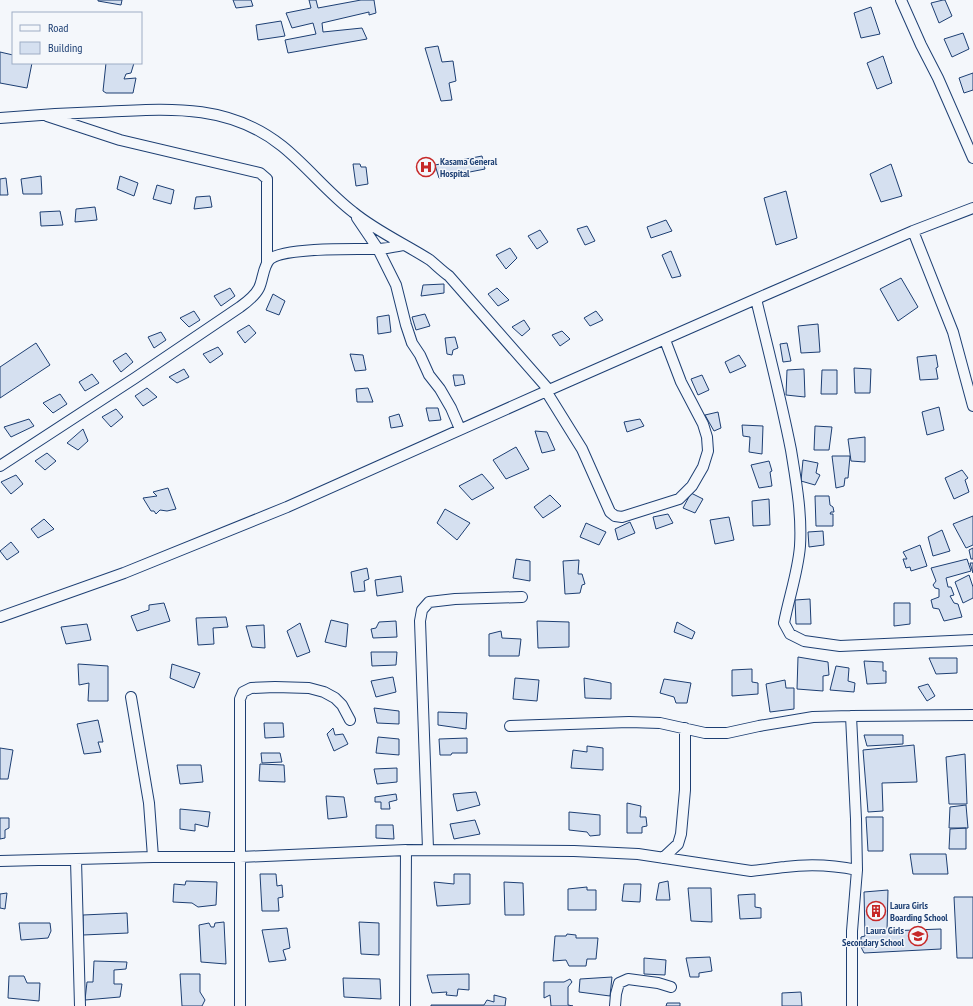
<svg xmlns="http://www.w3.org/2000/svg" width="973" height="1006" font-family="'PT Sans Narrow',sans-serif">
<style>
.building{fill:#d5e0f0;stroke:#1d3f73}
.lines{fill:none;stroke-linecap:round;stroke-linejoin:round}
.minor-casing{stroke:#1d3f73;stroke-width:12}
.minor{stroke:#f4f7fb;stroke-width:10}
.labels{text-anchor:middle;stroke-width:3;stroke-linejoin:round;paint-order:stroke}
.poi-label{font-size:10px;font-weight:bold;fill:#1d3f73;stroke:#f4f7fb;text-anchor:start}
</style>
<rect width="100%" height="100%" fill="#f4f7fb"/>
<!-- building -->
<path class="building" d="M98,0H122L121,5L98,1Z
M233,0H251L253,6L236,8Z
M309,0H316L318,8L361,0H374L376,13L369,15V12L322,23L323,32L362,28L367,39L288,53L285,40L316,34L313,23L292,28L286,13L311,8Z
M943,0H945L952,16L939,23L931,3Z
M871,7L880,34L861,38L854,13Z
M281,21L285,36L258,40L256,25Z
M963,33L969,49L952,57L944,39Z
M438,46L442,62L453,61L456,81L449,83L452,100L441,101L425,48Z
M0,52L13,55V63H32L27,88L0,83Z
M883,56L892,83L877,89L867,63Z
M106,63H134L131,73L126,74L124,79L136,78L133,93H106L103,91Z
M973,73V90L964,93L959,78Z
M482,156L485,169L439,178L435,165Z
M353,164H360L361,167H366L368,184L356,186Z
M891,164L902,196L881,202L870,174Z
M41,176L42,194H23L21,179Z
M120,176L138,183L134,196L117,189Z
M6,178L8,195H0V179Z
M157,185L174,190L171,204L153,199Z
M786,191L797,238L776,245L764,198Z
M210,196L212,207L194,209L196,197Z
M95,207L97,220L75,222L76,209Z
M60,211L63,225L41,226L40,212Z
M666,220L672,231L651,238L647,227Z
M587,226L595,241L585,245L577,229Z
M540,230L548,242L537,249L528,236Z
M510,248L517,258L506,269L496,255Z
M671,251L681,276L672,278L662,255Z
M901,278L918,307L898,321L880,289Z
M444,284V293L421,296L423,285Z
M230,288L235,296L221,306L214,296Z
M497,288L509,300L498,306L488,294Z
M273,294L285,301L279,315L266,310Z
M194,311L200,320L189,327L180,318Z
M596,311L603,320L590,326L584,318Z
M425,314L430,326L416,330L412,317Z
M389,315L391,332L378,334L377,317Z
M524,320L530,329L522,336L512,327Z
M818,324L820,352L801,353L798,326Z
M249,325L256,333L245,343L237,332Z
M562,331L570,339L560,346L552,335Z
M161,332L166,340L154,348L148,337Z
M455,337L458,348L453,350L452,355L447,354L445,338Z
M36,343L50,365L0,398V367Z
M787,343L791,361L783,362L780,344Z
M218,347L223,354L210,363L203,354Z
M126,353L133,362L121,372L113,361Z
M350,354L363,355L366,370L355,371Z
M739,355L746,366L730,373L725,362Z
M936,355L938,367L936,368L938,379L920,380L917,357Z
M854,368L871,369L870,393H855Z
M184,369L189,377L177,383L169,377Z
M804,369L805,397L786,395L787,370Z
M822,370H837V394H821Z
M92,374L99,383L85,391L79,382Z
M453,375H463L465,384L455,386Z
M702,375L709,390L698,395L691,379Z
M147,388L157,397L143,406L135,396Z
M368,388L373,402H357L356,389Z
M60,394L67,404L53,413L43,403Z
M939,407L944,430L927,435L922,412Z
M426,408H438L441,420L429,421Z
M116,409L123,417L111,427L102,417Z
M718,412L721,428L714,431L705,415Z
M399,414L403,426L391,428L389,417Z
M29,419L34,426L11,437L4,427Z
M640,419L644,426L627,432L624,422Z
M742,425L763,426L762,454L749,452L750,437L743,436Z
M815,426L832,427L829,450H814Z
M83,429L88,441L78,450L67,443Z
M535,431L547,432L555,450L542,453Z
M865,437V462L851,461L848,439Z
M516,447L529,469L506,479L493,460Z
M47,453L56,461L45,470L35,461Z
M832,456H850L848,478H845L844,486L836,488Z
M803,460L818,463L816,473L820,475L815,485L801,481Z
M769,461L772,471L770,472L772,486L759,488L751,465Z
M962,470L968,478L965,480L969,492L954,499L945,478Z
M482,474L494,488L472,500L459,486Z
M16,475L23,484L11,494L1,482Z
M168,488L176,509L167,511L160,510L156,514L154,511H151L143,498L157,496L153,492Z
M691,493L703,499L695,513L683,508Z
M550,495L561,506L543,518L534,507Z
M815,496H829L830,505L833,507L834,512H831L830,514H833V526H816Z
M769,499L770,525L753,526L752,501Z
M445,509L470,523L457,540L437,523Z
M668,514L673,523L656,529L653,517Z
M973,516V545L966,548L953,524Z
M729,517L734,540L715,544L710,520Z
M44,519L54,529L38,538L31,529Z
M630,522L635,533L618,540L615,529Z
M586,523L606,532L599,545L580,537Z
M942,530L950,551L933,556L928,537Z
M823,531L824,545L809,547L808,532Z
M11,542L19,552L7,560L0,551Z
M920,545L927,566L911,571L910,567L906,568L903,559H907L903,552Z
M973,548V559H971L969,550Z
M516,559L530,561V581L513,578Z
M967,559L971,571L946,578L948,587H951L954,595L950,596L954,603L958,604L962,617L944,621L939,609L933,608L931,600L939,597V589L935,588L933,585L936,581L931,568Z
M579,560L578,574H582L585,584L582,585L580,593L565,594L563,561Z
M970,563H973V573Z
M367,568L369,579L364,581L365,591L354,592L351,572Z
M969,575L973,587V598L963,603L955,582Z
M401,576L403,592L377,596L375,580Z
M810,599L811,624H796L795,600Z
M164,603L170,621L137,631L131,616L149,610V605Z
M894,603H910V624L894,626Z
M226,617L228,627L213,628L214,644L198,645L196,618Z
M331,620L348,624L346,647L325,642Z
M396,621L397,637L373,638L371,629L376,628L379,622Z
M537,621L569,622V647L538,648Z
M677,622L695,632L692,639L674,632Z
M300,623L310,652L297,657L287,631Z
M87,624L91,640L66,644L61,627Z
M264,625L265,648L252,647L246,626Z
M501,631L502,638L521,639L519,656H489V634Z
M371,652H397L396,665L372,666Z
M798,657L828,662L829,675L823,676V691L797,689Z
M929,658H957V673L936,674Z
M864,661L883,662V671H886V683L867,684Z
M78,664L108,666V701H88L89,683L79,685Z
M172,664L200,673L194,688L170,678Z
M836,666L849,668L848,681L855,683L854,692L830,690Z
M752,669V682L758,683V694L732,696V670Z
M393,677L396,692L376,697L371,681Z
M515,678L539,680L537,701L513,699Z
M584,678L611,683V699L585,698Z
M664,679L691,683L687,703H676L674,697L660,693Z
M785,680L786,688H794V709L770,712L766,684Z
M928,684L935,696L927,701L918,687Z
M374,708L399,711V724L377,723Z
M438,712L467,713L466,729L438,725Z
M98,720L103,742H98L101,752L84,754L77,724Z
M264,723H283L284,737L265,738Z
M333,728L335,735L343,734L348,744L334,751L327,734Z
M864,735H903V744L867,746Z
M378,737L399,739V755L376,753Z
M467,738V753H452L451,755H440L439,739Z
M914,745L917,782L882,783L883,811L868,812L863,750Z
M587,746L603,748V770L571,768L573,750L587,752Z
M0,748L13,750L8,779H0Z
M261,753H280L282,762L262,763Z
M965,754L967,804H949L946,757Z
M260,764L284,765L285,782L259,781Z
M177,765H201L203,782L180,784Z
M397,768V782L377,784L374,769Z
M476,792L480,805L457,811L453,794Z
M396,794L397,800L389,802L390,809H381V802H375V797Z
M326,796L344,797L347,817L328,819Z
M627,803L641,806L640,817H646L647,826L642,827V833H627Z
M966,805L968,828H949L950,807Z
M180,809L210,812L208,827L195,824V831L180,829Z
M569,812L600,815V835L590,836L587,832L569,830Z
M866,817H883V851H868Z
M0,818H9V828L5,830V838L0,839Z
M475,820L480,834L454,839L450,824Z
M376,825H393L394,839L376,838Z
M966,828V849H949L950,829Z
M910,854H946L948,874H913Z
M260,874H276L277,886L282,885L283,897L278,898L279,911H262Z
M454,874H470V904L437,906L434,882L454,884Z
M186,881L217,882L216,905L198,907L192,903L173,902L174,884L185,885Z
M668,881L670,900H656L659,883Z
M504,882L523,883L524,915H505Z
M624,884H641L640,902L622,901Z
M587,887V890H596V910H568V889Z
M688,888H711L712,922L691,921Z
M888,890L887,931L941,929V949L864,953L861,947H865L866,944L861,942V937L865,936L864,892Z
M7,893L5,909L0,908V894Z
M755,894V907L761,908V918L740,919L738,895Z
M954,897H973V958H957Z
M127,913L128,933L83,935V915Z
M224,922L226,964L201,962L199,925L209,923L211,927H214L215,923Z
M359,922L379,923V955L361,954Z
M19,923H50L51,931L48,938L21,940Z
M287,928L290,948L283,950L286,960L269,962L262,930Z
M567,934L576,935V938H598L596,959H587L586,966H569L566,960L553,961L555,936H566Z
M710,957L712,971L699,973V977H690L686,958Z
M644,958L666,960L665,975L644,974Z
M94,961L127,962L126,969L114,970V984H122L120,997L85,1000L87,982H93Z
M180,974H200V992L205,1000L202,1006H182Z
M469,974V990L458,989L457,996L446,995L447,992L432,993L427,975Z
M9,976H24L27,983H40L39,1001L8,998Z
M612,977L610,996L579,992L580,979Z
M343,978L380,979L381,999L344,997Z
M570,979L572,982L568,987V1005L573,1006H551L550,995L544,998V982H564Z
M801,992L802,1006H782V993Z
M494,995L506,998L505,1006H431V1005H484L487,1000L494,1002Z
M667,1003H680V1006H666Z"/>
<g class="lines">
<!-- minor casing -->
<g class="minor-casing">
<path id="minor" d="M901,0L921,45L938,78L973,158
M47,116L120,140L260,173L267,179V263
M0,118C33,115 66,113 100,112C165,109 227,102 282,146C307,166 327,192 353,212C376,231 405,244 430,260C436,265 442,271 449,276L549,390
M357,218L378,249L396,285L406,325L412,343L420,355L429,375L440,389L451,408L460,429
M913,231L953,332L973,406
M756,299C768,349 781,399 791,450C796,481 802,513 800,546C798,572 789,597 784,623L790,634L804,641L840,646L973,640
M546,391L582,449L610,512L615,516L622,517L679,499L692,486L703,467L708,451L707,437L703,424L681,382L665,340
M0,466L135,378L240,307C247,302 255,296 259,288C263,280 263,266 270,259C285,247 356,249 377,249C386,249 395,246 404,245
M0,617L124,573L287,507L549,390L756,299L913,231L973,208
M131,697L149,803L153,857
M851,716L856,819L857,870L852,931V1006
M510,726L629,722L660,723L705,733H727L759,726L813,717L851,716L973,715
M428,849L420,621L422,610L429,602L455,599L522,597
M663,858L678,844L681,834L685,790V728
M76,860L80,1006
M0,861L153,857H240L406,850L574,851L638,854L751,871C763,870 774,868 785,867C810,864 833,865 857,870
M240,1006V699L243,692L251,688L275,687L309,688L324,692L335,698L342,705L350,720
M405,1006L406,850
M615,1006L616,994L619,983L628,979L658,983L671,987"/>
</g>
<!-- minor -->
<use href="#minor" class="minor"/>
</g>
<!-- icons -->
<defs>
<g id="hospital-ring" transform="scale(1)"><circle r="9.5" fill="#f4f7fb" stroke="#c62828" stroke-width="1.5"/><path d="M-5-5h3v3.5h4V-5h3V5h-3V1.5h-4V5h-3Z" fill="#c62828"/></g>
<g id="building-ring" transform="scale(1)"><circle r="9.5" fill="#f4f7fb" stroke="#c62828" stroke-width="1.5"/><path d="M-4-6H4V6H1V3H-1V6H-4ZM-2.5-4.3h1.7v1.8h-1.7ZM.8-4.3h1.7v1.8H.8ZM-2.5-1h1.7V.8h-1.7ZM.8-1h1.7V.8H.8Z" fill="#c62828"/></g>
<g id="school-ring" transform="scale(1)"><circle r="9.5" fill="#f4f7fb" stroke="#c62828" stroke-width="1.5"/><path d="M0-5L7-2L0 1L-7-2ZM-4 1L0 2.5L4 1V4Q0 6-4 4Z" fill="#c62828"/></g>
</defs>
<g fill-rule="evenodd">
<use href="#hospital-ring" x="426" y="167"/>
<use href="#building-ring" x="876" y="911"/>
<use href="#school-ring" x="918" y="936"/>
</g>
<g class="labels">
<!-- poi labels -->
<g class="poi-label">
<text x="440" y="165">Kasama General<tspan x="440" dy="12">Hospital</tspan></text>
<text x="890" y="909">Laura Girls<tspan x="890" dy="12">Boarding School</tspan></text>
<text x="904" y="934" text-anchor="end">Laura Girls<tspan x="904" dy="12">Secondary School</tspan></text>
</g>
</g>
<!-- legend -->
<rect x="12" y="12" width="130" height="52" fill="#f4f7fb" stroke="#9eadc5"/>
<rect x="20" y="25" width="20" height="6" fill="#f4f7fb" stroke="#9eadc5"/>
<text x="48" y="32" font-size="12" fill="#1d3f73">Road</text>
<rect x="20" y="42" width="20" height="12" fill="#d5e0f0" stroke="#9eadc5"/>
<text x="48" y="52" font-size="12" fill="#1d3f73">Building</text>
</svg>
